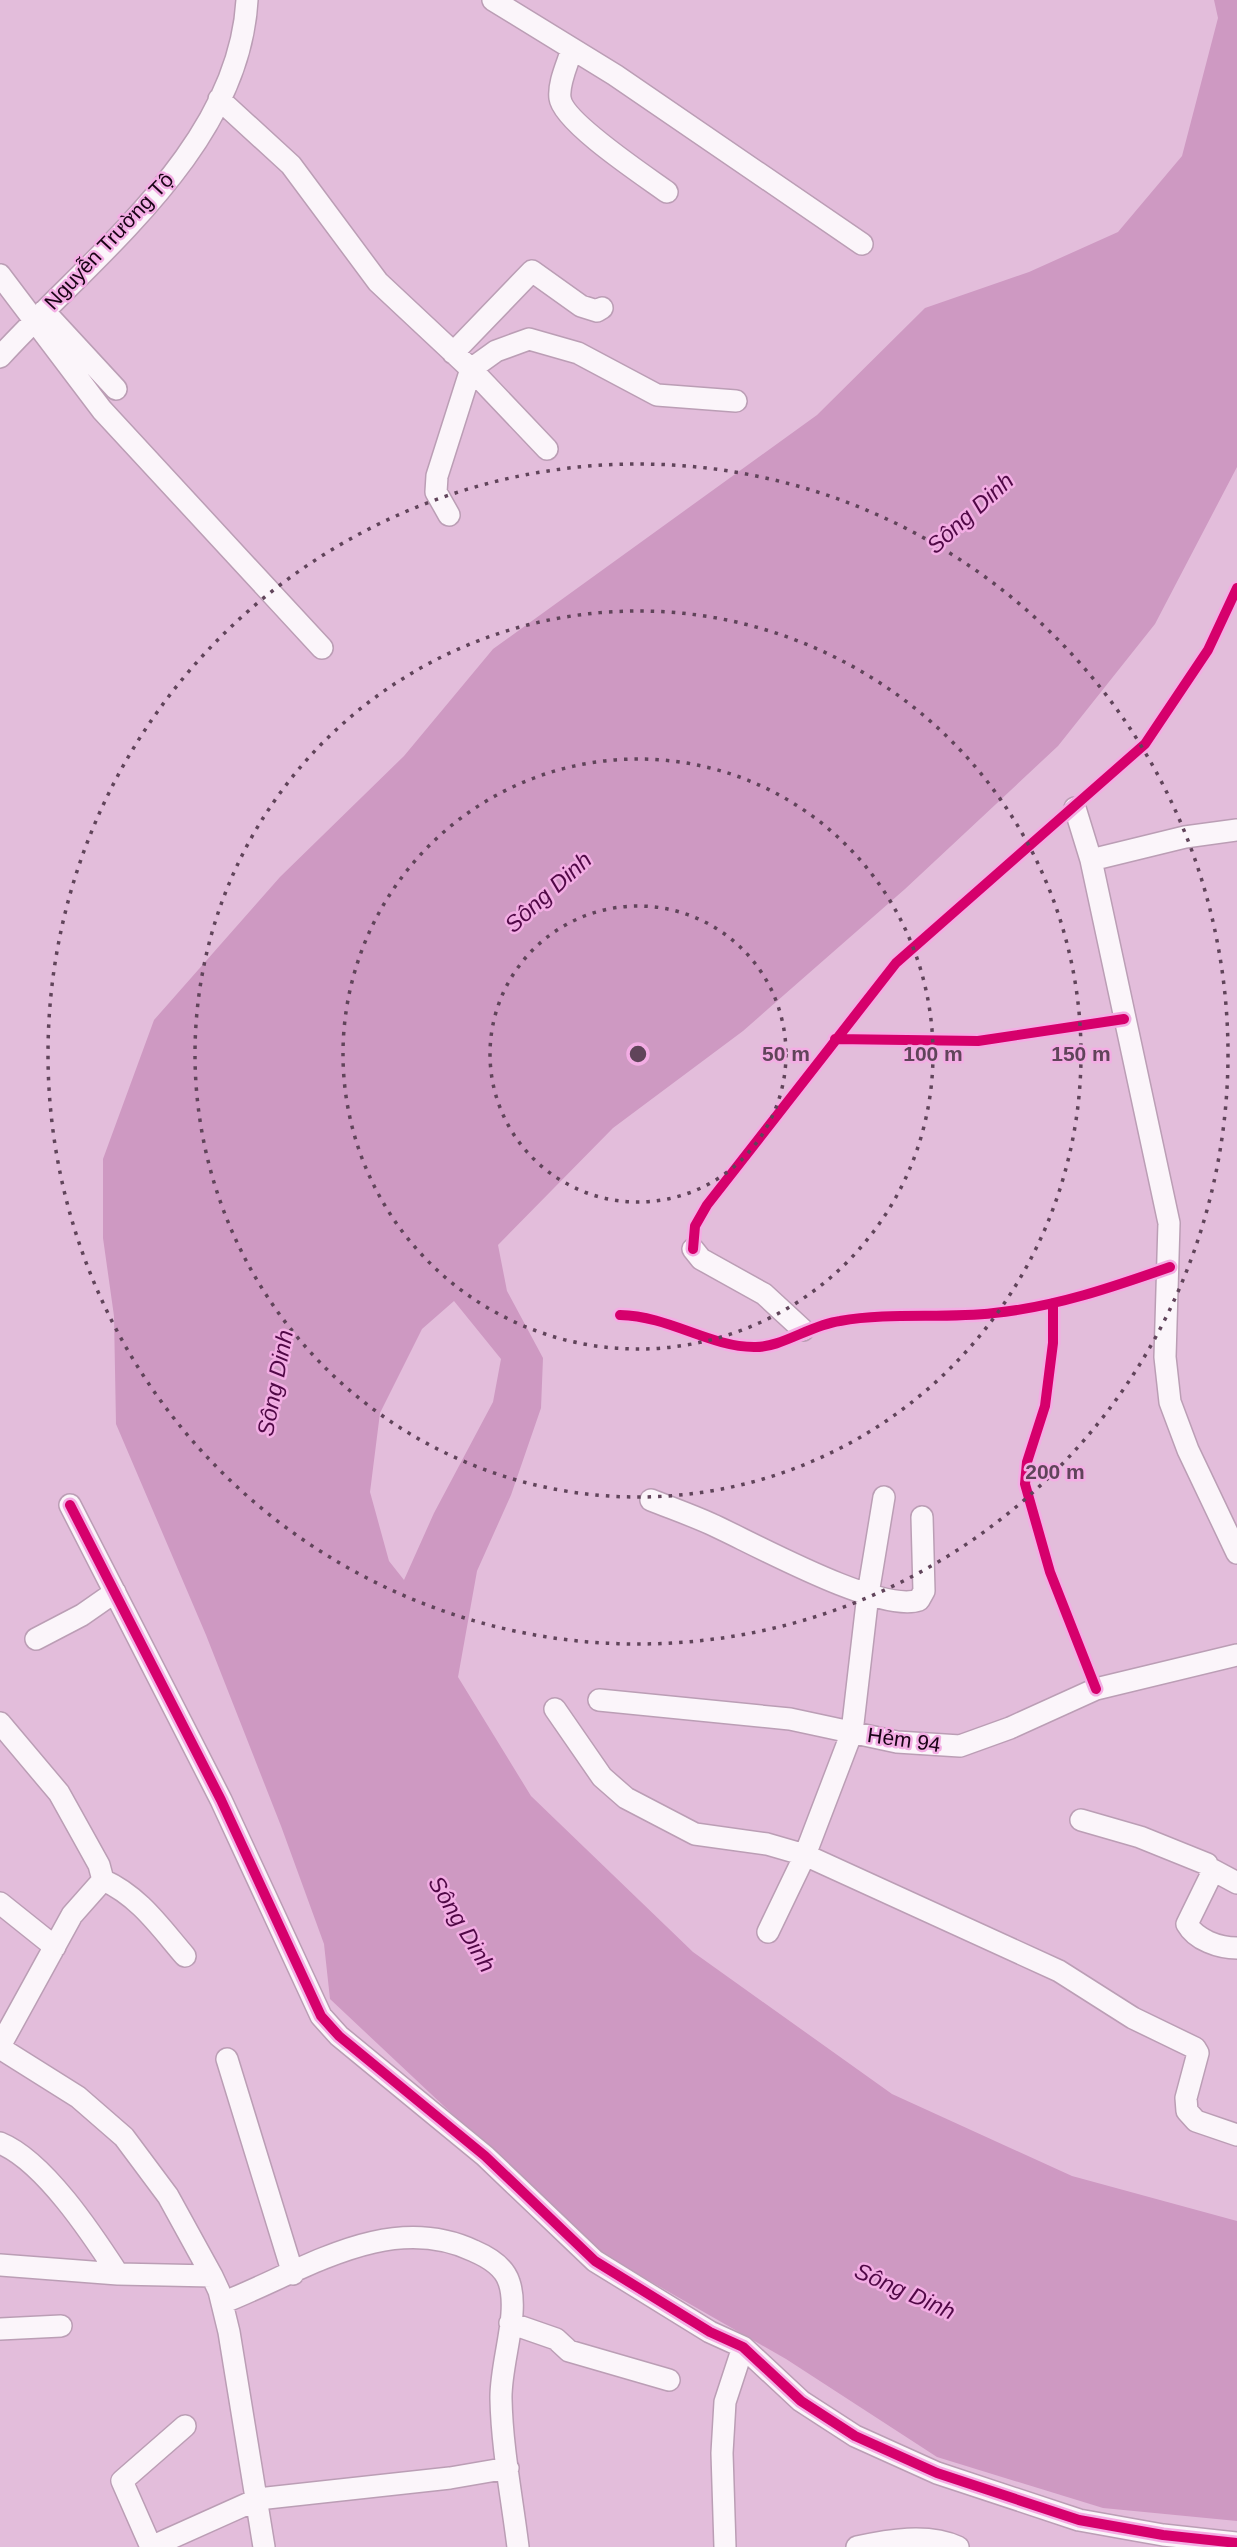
<svg xmlns="http://www.w3.org/2000/svg" width="1237" height="2547" font-family="Arial,sans-serif">
<style>
.water{fill:#ce99c2;fill-rule:evenodd}
.lines{fill:none;stroke-linecap:round;stroke-linejoin:round}
.minor-casing{stroke:#bb9eb5;stroke-width:24}
.minor{stroke:#fbf5fa;stroke-width:21}
.cycleway-casing{stroke:#f3ade4;stroke-width:15}
.cycleway{stroke:#d6006c;stroke-width:10}
.ring{fill:none;stroke:#60445a;stroke-width:3.5;stroke-dasharray:3.5 7}
.labels{text-anchor:middle;stroke-width:5;stroke-linejoin:round;paint-order:stroke}
.street-label{font-size:21px;fill:#190315;stroke:#f3ade4}
.water-label{font-size:23px;font-style:italic;fill:#500846;stroke:#f3ade4}
.centre{fill:#60445a;stroke:#f3ade4;stroke-width:3.5}
.ring-label{font-size:21px;text-anchor:middle;font-weight:bold;fill:#60445a;stroke:#f3ade4;stroke-width:5;stroke-linejoin:round;paint-order:stroke}
</style>
<rect width="100%" height="100%" fill="#e3bddb"/>
<!-- water -->
<path class="water" d="M1214,0H1237V467L1155,624L1058,746L905,889L743,1031L613,1128L498,1245L507,1291L543,1358L541,1408L511,1495L477,1571L458,1677L531,1796L693,1952L892,2094L1072,2176L1237,2221V2521L1103,2508L937,2457L786,2359L599,2252L330,1999L324,1944L281,1826L206,1635L116,1424L114,1316L103,1238V1159L154,1020L280,877L404,756L493,649L817,415L925,308L1029,272L1118,232L1182,156L1218,18ZM454,1301L501,1359L493,1402L434,1513L404,1580L389,1561L370,1492L380,1413L422,1329Z"/>
<g class="lines">
<!-- minor casing -->
<g class="minor-casing">
<path id="minor" d="M493,0L615,75L862,244
M572,49C568,63 558,83 560,98C563,122 645,176 667,192
M219,99L291,165L378,282L471,369L547,449
M0,275L102,410L322,648
M44,311L116,389
M453,353L532,271L581,306L597,311L602,308
M0,357C92,256 239,148 247,0
M449,515L436,492L437,476L471,369L496,351L529,339L578,353L657,395L736,401
M1075,808L1091,860L1169,1223L1165,1357L1170,1402L1188,1450L1237,1553
M1091,860L1185,837L1237,830
M693,1249L701,1259L764,1294L803,1330
M651,1500C671,1508 691,1515 711,1524C751,1542 880,1614 919,1600L924,1591L922,1517
M70,1505L221,1800L321,2016L339,2036L485,2156L595,2261L710,2332L743,2347L801,2401L855,2436L937,2473L1079,2520L1163,2535L1237,2543
M36,1639L82,1615L115,1592
M599,1700L790,1719L897,1742L960,1746L1010,1728L1096,1689L1237,1655
M555,1709L602,1777L626,1798L695,1834L767,1844L805,1855L1059,1971L1133,2018L1195,2048L1198,2053L1186,2098L1187,2111L1196,2121L1237,2135
M0,1723L59,1793L99,1865L103,1880
M1081,1820L1140,1837L1207,1864L1211,1875L1187,1924C1196,1940 1219,1948 1237,1948
M1211,1869L1237,1883
M103,1880C139,1896 160,1927 185,1956
M0,1903L55,1947
M768,1932L805,1855L852,1732L868,1594L884,1497
M0,2046L72,1915L103,1880
M0,2048L78,2097L124,2137L168,2196L212,2276L219,2291L229,2332L264,2547
M227,2059L293,2274
M0,2143C44,2161 92,2234 118,2274
M0,2265L118,2274L212,2276
M222,2303C302,2272 388,2210 474,2251C488,2257 504,2266 509,2282C520,2313 500,2364 501,2399C502,2448 512,2498 518,2547
M510,2323L556,2339L569,2351L669,2380
M0,2329L61,2326
M151,2547L258,2499L450,2478L508,2468
M151,2547L122,2481L185,2426
M725,2547L722,2453L725,2402L743,2347
M857,2547C888,2540 928,2533 958,2547"/>
</g>
<!-- minor -->
<use href="#minor" class="minor"/>
<!-- cycleway casing -->
<g class="cycleway-casing">
<path id="cycleway" d="M835,1039L978,1041L1124,1019
M693,1249L695,1226L707,1205L896,963L1145,744L1208,650L1237,588
M1053,1303V1343L1045,1406L1027,1462L1025,1484L1050,1572L1096,1689
M620,1315C669,1316 710,1347 754,1347C781,1348 810,1325 840,1321C891,1312 943,1319 994,1313C1055,1307 1113,1287 1170,1267
M70,1505L221,1800L321,2016L339,2036L485,2156L595,2261L710,2332L743,2347L801,2401L855,2436L937,2473L1079,2520L1163,2535L1237,2543"/>
</g>
<!-- cycleway -->
<use href="#cycleway" class="cycleway"/>
</g>
<!-- distance rings -->
<g class="ring">
<circle cx="638" cy="1054" r="148"/>
<circle cx="638" cy="1054" r="295"/>
<circle cx="638" cy="1054" r="443"/>
<circle cx="638" cy="1054" r="590"/>
</g>
<g class="labels">
<!-- street labels -->
<g class="street-label">
<text transform="translate(109 241) rotate(-47)" y="7">Nguyễn Trường Tộ</text>
<text transform="translate(904 1740) rotate(8)" y="7">Hẻm 94</text>
</g>
<!-- water labels -->
<g class="water-label">
<text transform="translate(970 513) rotate(-42)" y="8">Sông Dinh</text>
<text transform="translate(548 892) rotate(-42)" y="8">Sông Dinh</text>
<text transform="translate(275 1383) rotate(-79)" y="8">Sông Dinh</text>
<text transform="translate(462 1924) rotate(59)" y="8">Sông Dinh</text>
<text transform="translate(905 2291) rotate(24)" y="8">Sông Dinh</text>
</g>
</g>
<circle cx="638" cy="1054" r="10" class="centre"/>
<g class="ring-label">
<text x="786" y="1061">50 m</text>
<text x="933" y="1061">100 m</text>
<text x="1081" y="1061">150 m</text>
<text x="1055" y="1479">200 m</text>
</g>
</svg>
